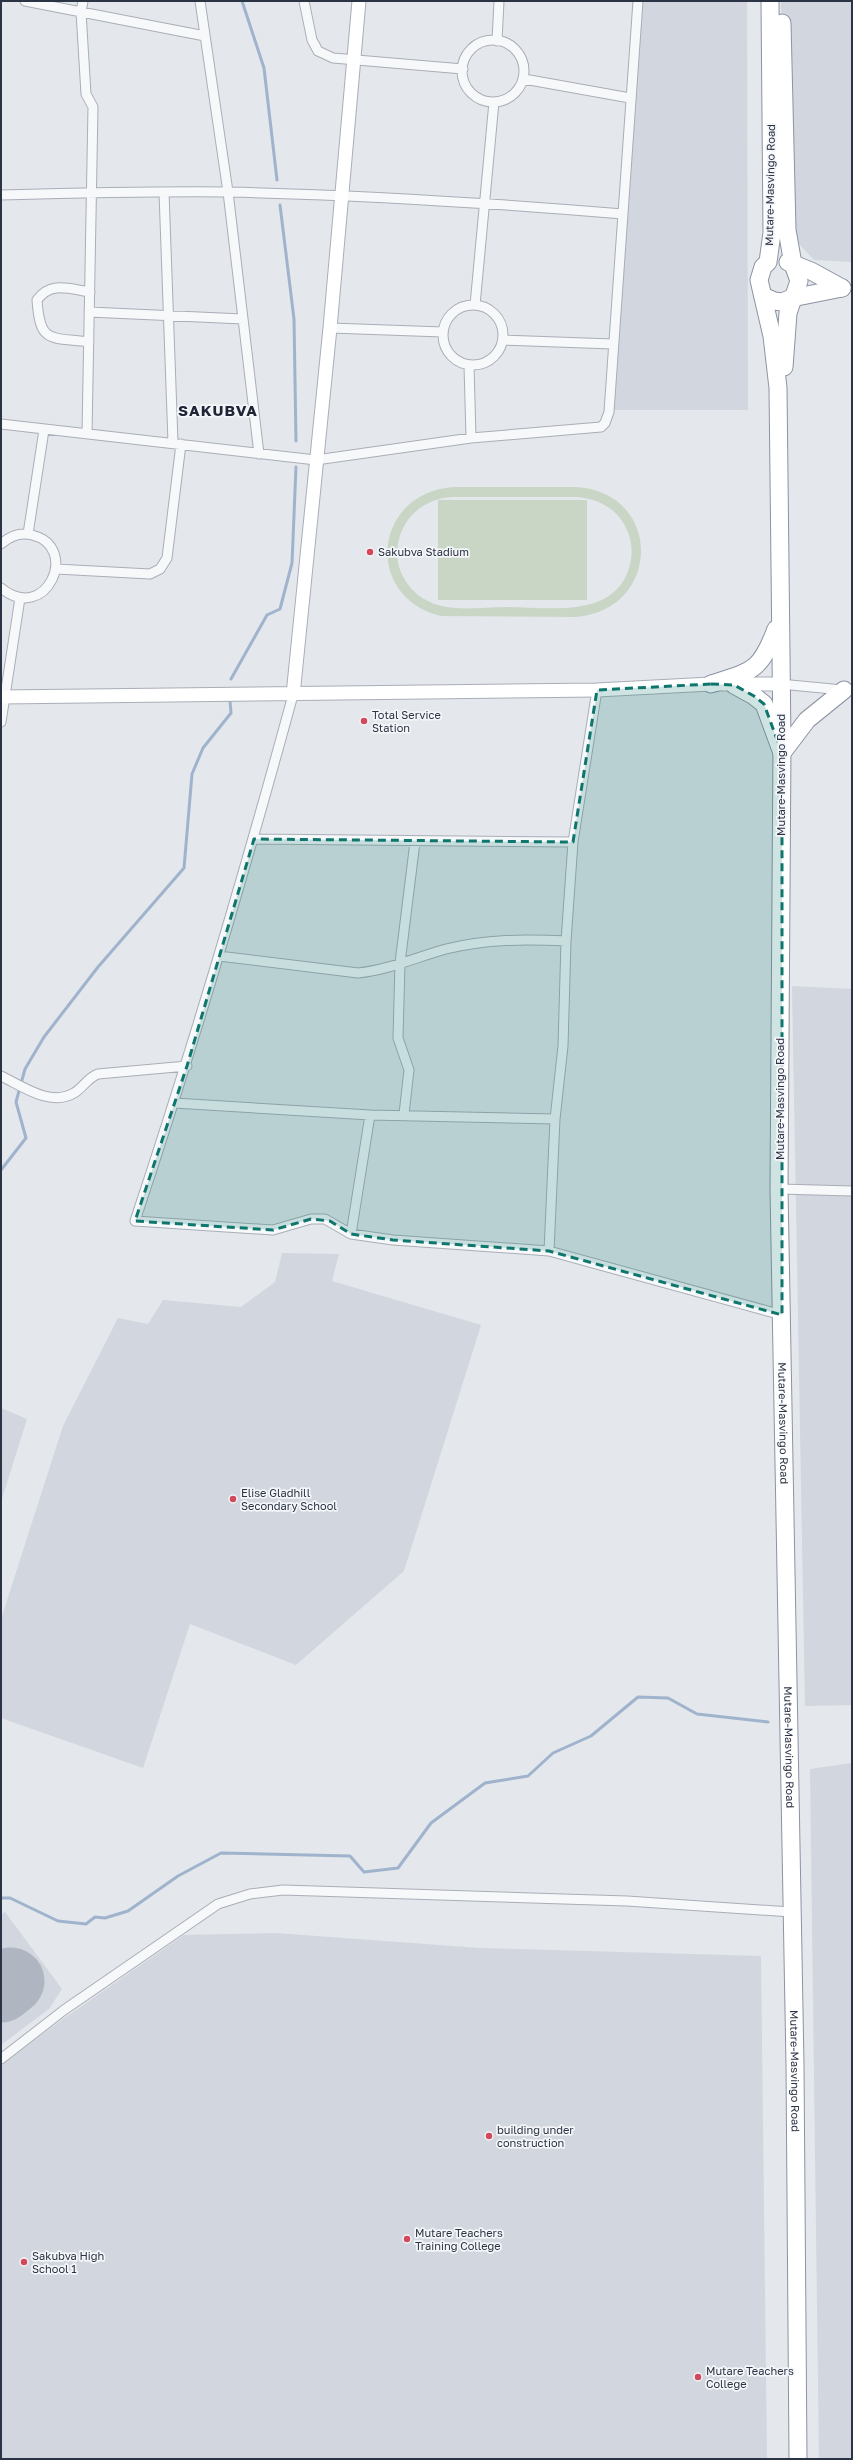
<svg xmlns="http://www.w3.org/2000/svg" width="853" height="2460" font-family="'Golos Text',sans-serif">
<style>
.built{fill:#d2d6de}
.green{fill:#c9d6c5;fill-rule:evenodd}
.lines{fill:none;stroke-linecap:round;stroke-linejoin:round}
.stream{stroke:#9fb4cc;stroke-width:3}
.runway{stroke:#b0b6c1;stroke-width:67}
.street-casing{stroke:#a9aeb7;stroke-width:11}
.secondary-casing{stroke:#a9aeb7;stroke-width:15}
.highway-casing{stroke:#8b94a3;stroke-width:19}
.street{stroke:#f7f8fa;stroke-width:9}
.secondary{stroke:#fff;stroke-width:13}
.highway{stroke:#fff;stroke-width:17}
.marked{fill:#0f766e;fill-opacity:0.2;stroke:#0f766e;stroke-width:3;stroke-dasharray:8 5;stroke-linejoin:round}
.poi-dot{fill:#d1495b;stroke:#f4f6f9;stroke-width:1.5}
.labels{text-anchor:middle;stroke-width:3.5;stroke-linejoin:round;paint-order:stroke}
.street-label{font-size:11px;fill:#2b3445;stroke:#f4f6f9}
.poi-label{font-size:11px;fill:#2b3445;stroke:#f4f6f9;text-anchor:start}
.district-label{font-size:15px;font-weight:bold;letter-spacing:1px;fill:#1d2536;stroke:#f4f6f9}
</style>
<rect width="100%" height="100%" fill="#e4e7ec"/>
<!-- built -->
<path class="built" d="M641,1H747L748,410H613Z
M781,1H852V262L814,260L788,232Z
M792,986L852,989V1705L805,1706Z
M282,1253L339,1254L332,1281L481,1325L404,1571L296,1665L190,1624L143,1768L1,1718V1619L63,1426L118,1318L148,1324L163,1300L241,1307L275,1282Z
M1,1408L27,1419L1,1502Z
M852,1763V2459H819L810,1769Z
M5,1912L62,1989L49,2009L1,2045V1915Z
M276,1933L480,1948L761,1956L767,2459H1V2065L63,2019L184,1935Z"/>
<!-- green -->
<path class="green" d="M577,487C663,493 662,610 576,617L441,616C363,597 373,493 453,487ZM452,497H577C599,499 618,509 627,530C633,543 633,558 628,571C611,619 546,607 506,607C481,607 448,613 426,600C409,591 397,572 397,553C398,521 421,499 452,497Z
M438,500H587V600H438Z"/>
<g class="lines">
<!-- stream -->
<path class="stream" d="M242,1L264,68L277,180
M280,205L294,319L296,441
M231,679L267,615L280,609L292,563L296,467
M1,1170L26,1138L16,1102L25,1069L44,1037L98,967L184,868L192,774L203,748L231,713L230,701
M1,1898H10L58,1921L86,1924L95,1917L105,1918L128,1911L178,1876L221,1853L350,1856L364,1872L398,1868L431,1823L485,1783L528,1776L553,1753L591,1736L638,1697L668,1698L697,1714L768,1722"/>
<!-- runway -->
<path class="runway" d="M1,1989L11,1981"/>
<!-- street casing -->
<g class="street-casing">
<path id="street" d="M25,1L205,36
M83,1L81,12L86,94L93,107L87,434
M200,1L228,192L259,454
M304,1L312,40L318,51L333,58L463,69
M462 71a31 31 0 1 1 62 0a31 31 0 1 1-62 0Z
M497,41L499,1
M524,79L630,98
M164,192L173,442
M1,195C77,193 153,191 229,192C361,195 492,203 623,214
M443 335a30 30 0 1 1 60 0a30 30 0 1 1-60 0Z
M475,305L494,102
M89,312L243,319
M330,328L443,332
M503,340L613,344
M89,342C50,337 40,344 37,300C51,281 69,289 90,292
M469,365L471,438
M1,424L316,460L471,438L601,427L605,423L609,412L638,1
M28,534L44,430
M1,544C10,536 20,532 32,535C81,547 46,625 1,588
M56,569L150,574L160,569L167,558L181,444
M780,684L843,690
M293,695C245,871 193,1047 135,1221L273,1230L311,1219H325L351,1234L393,1240L549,1251L782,1315
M1,722L20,598
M254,839L573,842
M219,956L358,973C388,970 417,957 446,949C486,939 525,939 566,941
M1,1076C22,1086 50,1107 74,1093C83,1088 87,1078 98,1074L187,1066
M174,1103L370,1115L555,1119
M404,1114L409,1070L398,1038L400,963L415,842
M779,1189L852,1191
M351,1234L370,1115
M549,1251L555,1119L563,1046L566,941L573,842L597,690
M1,2059L64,2010L218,1904L250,1894L283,1890L627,1901L791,1912"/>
</g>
<!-- secondary casing -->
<g class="secondary-casing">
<path id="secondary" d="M293,695L330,328L359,1
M1,697L597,690L711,684H780"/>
</g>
<!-- highway casing -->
<g class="highway-casing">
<g id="highway">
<path id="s1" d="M770,1L772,233L768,262L763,267L759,280L772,336L778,388L782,744L779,1189L795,2065L798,2459"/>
<path d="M782,23L787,230L793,264L799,281L788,313L784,367"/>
<path d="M788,262L811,271L842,288"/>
<path d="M763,296L774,301L782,302L792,298L842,288"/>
<path d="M711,684C752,671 760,672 776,629"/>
<path d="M734,685L754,696L764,704L782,753L807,720L844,690"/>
</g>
</g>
<!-- street -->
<use href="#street" class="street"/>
<!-- secondary -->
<use href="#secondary" class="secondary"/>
<!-- highway -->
<use href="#highway" class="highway"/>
</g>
<!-- marked area -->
<path class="marked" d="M711,684L734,685L754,696L764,704L782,753V1315L549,1251L393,1240L351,1234L330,1221L311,1219L273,1230L135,1221L187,1066L254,839L573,842L597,690Z"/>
<!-- markers -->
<g class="poi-dot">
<circle cx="370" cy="552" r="4"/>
<circle cx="364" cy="721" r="4"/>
<circle cx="233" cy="1499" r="4"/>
<circle cx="489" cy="2136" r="4"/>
<circle cx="407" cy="2239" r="4"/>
<circle cx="24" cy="2262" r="4"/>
<circle cx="698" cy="2377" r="4"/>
</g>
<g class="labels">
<!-- street labels -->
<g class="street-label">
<text transform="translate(770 185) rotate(-89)" y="4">Mutare-Masvingo Road</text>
<text transform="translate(781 775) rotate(-90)" y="4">Mutare-Masvingo Road</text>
<text transform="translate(780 1099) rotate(-90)" y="4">Mutare-Masvingo Road</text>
<text dy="4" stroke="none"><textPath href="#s1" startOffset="1427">Mutare-Masvingo Road</textPath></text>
<text dy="4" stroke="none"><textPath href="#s1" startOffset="1751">Mutare-Masvingo Road</textPath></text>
<text dy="4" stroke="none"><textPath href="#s1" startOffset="2075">Mutare-Masvingo Road</textPath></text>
</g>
<!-- poi labels -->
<g class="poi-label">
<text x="378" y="556">Sakubva Stadium</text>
<text x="372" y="719">Total Service<tspan x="372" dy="13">Station</tspan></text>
<text x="241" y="1497">Elise Gladhill<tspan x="241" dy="13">Secondary School</tspan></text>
<text x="497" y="2134">building under<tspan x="497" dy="13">construction</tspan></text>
<text x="415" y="2237">Mutare Teachers<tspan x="415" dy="13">Training College</tspan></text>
<text x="32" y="2260">Sakubva High<tspan x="32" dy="13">School 1</tspan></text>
<text x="706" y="2375">Mutare Teachers<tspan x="706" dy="13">College</tspan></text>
</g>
<!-- district labels -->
<g class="district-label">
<text x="218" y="416">SAKUBVA</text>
</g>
</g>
<!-- border -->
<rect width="853" height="2460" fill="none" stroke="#2b3445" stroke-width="4"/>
</svg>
